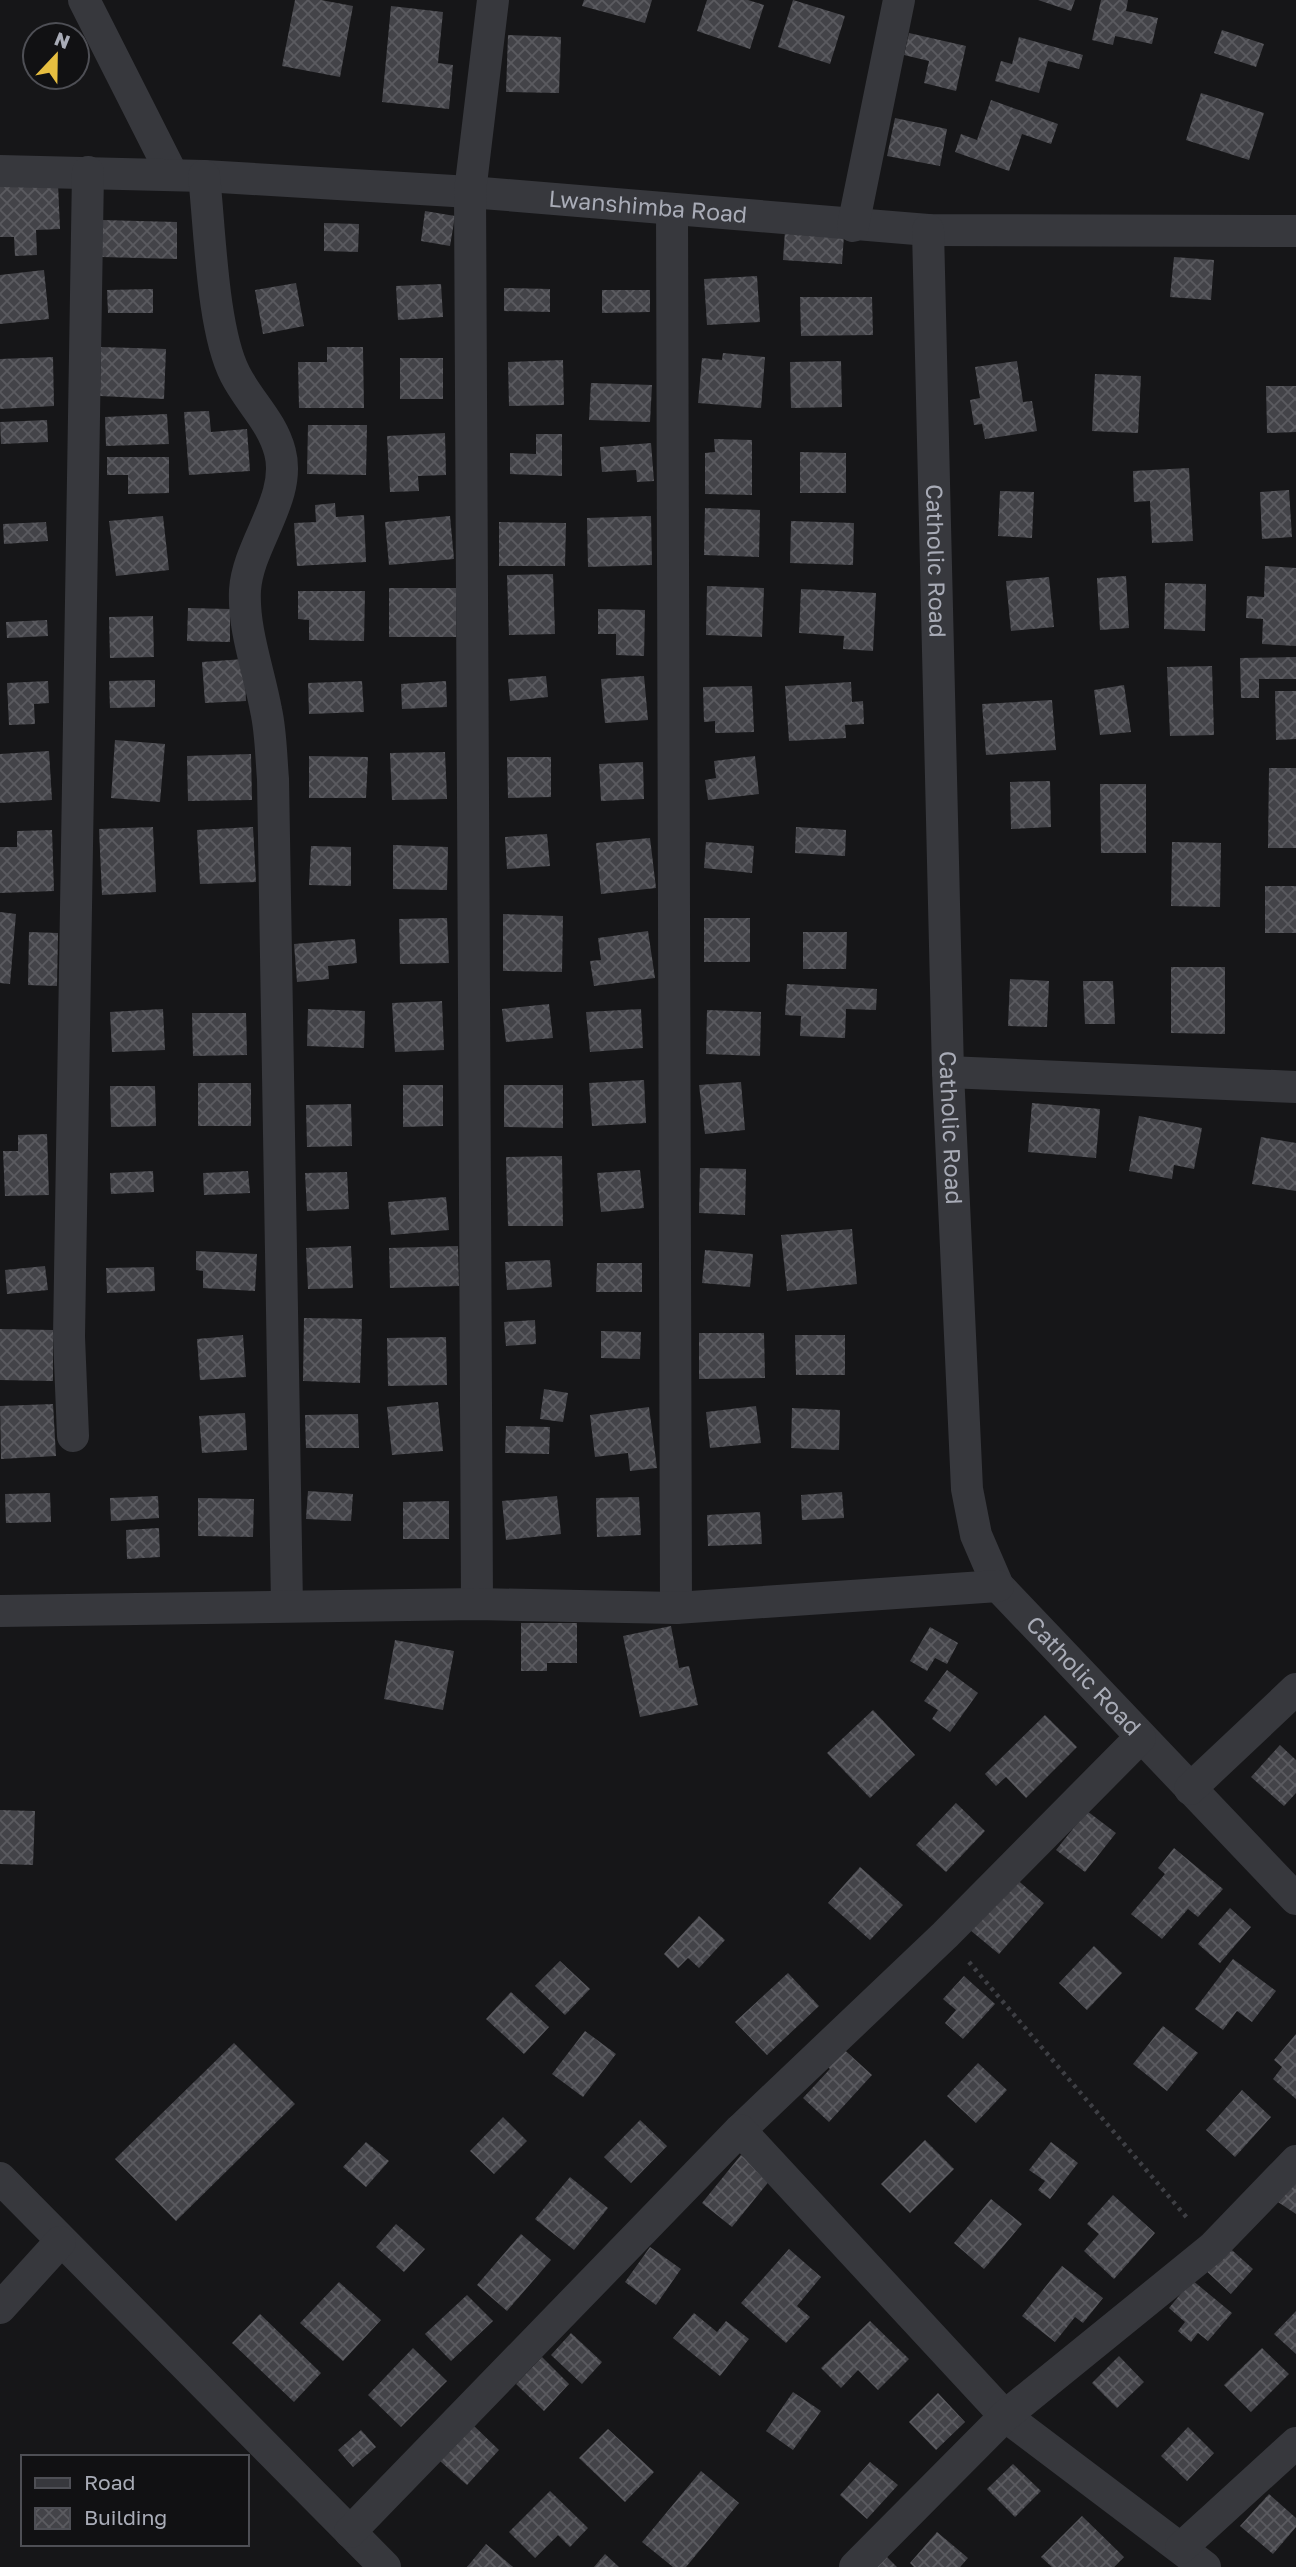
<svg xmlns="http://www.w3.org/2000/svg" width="1296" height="2567" font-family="'Golos Text',sans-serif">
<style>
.building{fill:url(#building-cross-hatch)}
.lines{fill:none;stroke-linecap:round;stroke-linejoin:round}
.path{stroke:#3e3f44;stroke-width:4.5;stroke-dasharray:3.5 5;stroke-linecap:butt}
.minor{stroke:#37383d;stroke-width:32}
.labels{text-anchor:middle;stroke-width:5;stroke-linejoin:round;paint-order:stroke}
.street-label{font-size:23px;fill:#a9acb7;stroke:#111113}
</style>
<defs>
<pattern id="building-cross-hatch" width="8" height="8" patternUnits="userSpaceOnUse" patternTransform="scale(1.75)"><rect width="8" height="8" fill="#434348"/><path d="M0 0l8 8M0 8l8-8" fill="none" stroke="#5b5b60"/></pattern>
</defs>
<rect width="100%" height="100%" fill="#161618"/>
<!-- building -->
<path class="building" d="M295,0H321L353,6L340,77L282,66Z
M584,0H652L645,23L582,6Z
M707,0H748L764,5L750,49L697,31Z
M793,0L845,16L830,64L778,47Z
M1038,0H1075L1071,11Z
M1101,0H1128L1126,11L1158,18L1152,44L1115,36L1113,45L1092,40Z
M391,6L443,12L438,63L453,65L449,109L382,102Z
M1222,30L1264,44L1256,67L1214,53Z
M909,33L966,46L956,91L924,83L929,61L904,55Z
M508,35L561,37L559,93L506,92Z
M1019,37L1083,55L1079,69L1048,61L1039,93L995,81L1001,61L1012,64Z
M1201,93L1264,113L1249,160L1186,140Z
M991,100L1058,124L1051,144L1022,134L1009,171L955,152L961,134L977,140Z
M895,118L947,129L940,166L887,156Z
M58,184L60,229L36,230L37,255L15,256L14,237H0V186Z
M425,211L455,216L450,246L421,241Z
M102,220L177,222V259L102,257Z
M324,223L359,224L358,252L324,251Z
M785,231L844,235L842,264L783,260Z
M1174,257L1214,260L1211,300L1170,297Z
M44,270L49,319L0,324V275Z
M757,276L760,322L707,325L704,279Z
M296,283L304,326L263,334L255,290Z
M441,284L443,317L398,320L396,286Z
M504,288L550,289V312L504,311Z
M153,289V313H108L107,290Z
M602,290H650V312L602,313Z
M800,297H872L873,335L801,336Z
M101,347L166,349L164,399L100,396Z
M327,347H363L364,408H299L298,362H327Z
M723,353L765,357L761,408L698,403L702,358L722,360Z
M53,357L54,406L0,409V359Z
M400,358H443V399H400Z
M563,360L564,405L509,406L508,362Z
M841,361L842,407L791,408L790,362Z
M1017,361L1023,402L1032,401L1037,431L985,439L982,424L974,425L970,400L980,398L975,367Z
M1095,374L1141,376L1138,433L1092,431Z
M591,383L652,385L650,422L589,420Z
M1266,386H1296V432L1267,433Z
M209,411L211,432L247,429L250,471L189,475L184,412Z
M167,414L169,444L106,446L105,417Z
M47,420L48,442L1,444L0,422Z
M308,425H367L366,475L307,474Z
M445,433L446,475L418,476L419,491L390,492L387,436Z
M536,434H562V476L510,474V453L536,454Z
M714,439L752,440V495L705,494V453L715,452Z
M651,443L654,481L637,482L636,470L602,472L600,447Z
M800,452L846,453V493H800Z
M107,457H169V493L128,494V475H107Z
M1189,468L1193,541L1152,543L1150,501L1134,502L1133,471Z
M1289,490L1292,537L1262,539L1260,492Z
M1000,491L1034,492L1032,538L998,536Z
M335,503L336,517L364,515L366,562L297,566L294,523L316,522L315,505Z
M705,508L760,510L759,557L704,555Z
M163,516L169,570L116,576L109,521Z
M450,516L454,559L389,565L385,522Z
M651,516L652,565L588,567L587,518Z
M791,521L854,523L853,565L790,563Z
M46,522L48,541L4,544L3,524Z
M499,522L566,523L565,566H499Z
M1265,566L1296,568V646L1262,644L1263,619L1246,618L1247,596L1264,597Z
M553,574L555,634L509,635L507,575Z
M1126,576L1129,628L1100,630L1097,578Z
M1049,577L1054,627L1011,631L1006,581Z
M1165,583L1206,584L1205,631L1164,629Z
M707,586L764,588L762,637L706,635Z
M389,588H456V637H389Z
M801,589L876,593L873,651L843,649L844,636L799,633Z
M298,591H365L364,641L309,640V620L298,619Z
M188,608L230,609V642L187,641Z
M598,609L645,610L644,656L616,655V634H598Z
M153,616L154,657L110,658L109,617Z
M47,620L48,636L7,638L6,622Z
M1296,657V679H1259V698H1241L1240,658Z
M244,659L246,701L205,703L202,662Z
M1212,666L1214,735L1170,736L1167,667Z
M546,676L548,697L510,701L508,679Z
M644,676L648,720L605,723L601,679Z
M155,680V707L110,708L109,681Z
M48,681L49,703L34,704L35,724L9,725L7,683Z
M362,681L364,712L309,714L308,683Z
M446,681L447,707L402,709L401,684Z
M851,682L852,702L863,701L864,724L845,725L846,738L789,741L785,686Z
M1124,685L1131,732L1100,735L1094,690Z
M752,686L754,732L715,733V721L704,722L703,687Z
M1275,691H1296V739L1276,740Z
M1052,700L1056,750L986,755L982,704Z
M115,740L165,744L160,802L111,798Z
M49,751L52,800L0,803V754Z
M445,752L447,799L392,800L390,753Z
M251,754L252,800L188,801L187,756Z
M309,756L368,757L366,798H309Z
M755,756L759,794L708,800L705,780L716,778L714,761Z
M507,757H551V797L508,798Z
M643,762L644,799L601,801L599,764Z
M1269,768H1296V848H1268Z
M1050,781L1051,827L1011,829L1010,782Z
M1100,784H1146V853H1101Z
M153,827L156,892L102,895L99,829Z
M253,827L256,882L200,884L197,830Z
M796,827L846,830L845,856L795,853Z
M52,830L54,891L0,893V847H17V831Z
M547,834L550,866L507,869L505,837Z
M650,838L656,888L601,894L596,843Z
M706,842L754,846L752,873L704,868Z
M1172,842L1221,843L1220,907L1171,906Z
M393,845L448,847L447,890L393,889Z
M311,846L351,847V886L309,885Z
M1265,886H1296V933H1265Z
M0,912L16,914L10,984L0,983Z
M503,914L563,916L562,972L503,971Z
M447,918L449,963L400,964L399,919Z
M704,918H750V962H704Z
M648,931L655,978L594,986L590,961L601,960L598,938Z
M29,932L58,933L57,986L28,985Z
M803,932H847L846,969H803Z
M355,939L357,963L328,966L329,979L297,982L294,944Z
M1171,967H1225V1034L1171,1033Z
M1010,979L1049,981L1047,1027L1008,1026Z
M1083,981H1113L1115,1024H1085Z
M787,984L877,989L876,1010L846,1009L845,1038L800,1036L801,1016L785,1015Z
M442,1001L444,1050L395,1052L392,1003Z
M549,1004L553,1038L506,1042L502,1009Z
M163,1009L165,1050L112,1052L110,1012Z
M308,1009L365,1011L364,1048L307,1046Z
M641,1009L643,1048L590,1052L586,1012Z
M707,1010L761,1012L760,1056L706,1054Z
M192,1013H246L247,1055L193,1056Z
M644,1080L646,1123L592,1126L589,1083Z
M741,1082L745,1130L705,1134L699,1085Z
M198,1083H251V1126H198Z
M403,1085H443V1126L403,1127Z
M504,1085H563V1128L504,1127Z
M110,1086H155L156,1126L111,1127Z
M1032,1103L1100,1109L1096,1158L1028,1152Z
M351,1104L352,1146L307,1147L306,1105Z
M1139,1116L1202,1128L1194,1169L1174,1165L1172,1179L1129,1171Z
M47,1134L49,1195L5,1196L3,1151H18V1135Z
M1261,1137L1296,1143V1191L1252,1184Z
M562,1156L563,1226H508L506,1157Z
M700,1168L746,1169L745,1215L699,1213Z
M640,1170L644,1208L601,1212L597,1173Z
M153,1171L154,1192L111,1194L110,1173Z
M248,1171L250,1193L204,1195L203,1173Z
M347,1172L349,1209L307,1211L305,1173Z
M446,1197L449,1230L391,1235L388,1202Z
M852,1229L857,1284L787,1291L781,1235Z
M351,1246L353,1288L308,1289L306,1248Z
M458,1246L459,1286L390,1288L389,1248Z
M705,1250L753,1254L750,1287L702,1283Z
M196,1251L257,1254L255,1291L203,1288V1271L196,1270Z
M550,1260L552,1287L507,1290L505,1262Z
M597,1263H642V1292H596Z
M45,1266L48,1290L7,1294L5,1270Z
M154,1267L155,1291L107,1293L106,1268Z
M304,1318L362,1319L360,1383L303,1381Z
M535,1320L536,1344L506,1346L504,1322Z
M0,1329L53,1330V1381L0,1380Z
M601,1331L641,1332L640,1359L601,1358Z
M699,1333H764L765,1378L699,1379Z
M243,1335L246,1377L200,1380L197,1339Z
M795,1335H845V1375H796Z
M446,1337L447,1385L388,1386L387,1338Z
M544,1389L568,1393L563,1422L540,1419Z
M438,1402L443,1451L392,1455L387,1407Z
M53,1404L56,1456L1,1459L0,1406Z
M756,1406L761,1443L710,1448L706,1412Z
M649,1407L657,1468L630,1471L628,1453L595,1457L590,1415Z
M792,1408L840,1410L839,1450L791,1448Z
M245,1413L247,1450L202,1453L199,1416Z
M358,1414L359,1448H306L305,1415Z
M506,1426L550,1427L549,1454L505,1453Z
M308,1491L353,1494L351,1521L306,1519Z
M842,1492L844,1518L802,1520L801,1495Z
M50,1493L51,1522L6,1523L5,1494Z
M158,1496L159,1518L111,1521L110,1498Z
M557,1496L561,1534L506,1540L502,1501Z
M639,1497L641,1535L597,1537L596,1498Z
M198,1498L254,1499L253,1537L198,1536Z
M449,1501V1539H403V1502Z
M760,1512L762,1544L708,1546L707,1515Z
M159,1528L160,1557L127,1559L126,1530Z
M521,1623H577V1663H547V1671H521Z
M671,1626L679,1668L689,1666L698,1705L640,1717L623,1636Z
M930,1627L958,1643L947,1664L935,1658L927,1671L910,1661Z
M395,1640L454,1651L443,1710L384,1699Z
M947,1670L978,1693L950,1732L932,1719L938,1710L924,1701Z
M873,1710L915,1755L870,1798L827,1753Z
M1045,1715L1077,1747L1026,1798L1006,1777L996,1786L985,1774Z
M1280,1745L1296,1760V1793L1284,1806L1251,1777Z
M956,1803L985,1831L946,1872L916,1845Z
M0,1810L35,1811L33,1865L0,1864Z
M1087,1811L1116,1833L1085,1872L1056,1850Z
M1174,1848L1223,1889L1198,1917L1188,1909L1162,1939L1131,1914L1165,1874L1158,1868Z
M860,1867L903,1905L870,1940L828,1903Z
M1015,1878L1044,1903L999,1954L970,1930Z
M1230,1908L1251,1927L1220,1963L1198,1944Z
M699,1916L725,1940L699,1968L688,1958L678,1968L664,1954Z
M1094,1946L1122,1973L1087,2010L1059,1983Z
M1233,1959L1276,1991L1252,2022L1237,2011L1223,2030L1195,2009Z
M560,1961L590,1989L565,2015L535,1986Z
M788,1973L819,2006L767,2055L735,2022Z
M964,1976L995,2004L963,2039L945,2023L956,2010L943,1999Z
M511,1992L549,2027L524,2054L486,2019Z
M1163,2026L1198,2053L1167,2091L1133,2064Z
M585,2031L616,2054L583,2097L552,2074Z
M1296,2034V2099L1273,2079L1282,2067L1274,2060Z
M234,2043L295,2104L176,2221L115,2159Z
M838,2044L872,2075L829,2122L803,2098L830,2069L822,2061Z
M978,2063L1007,2090L976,2123L947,2096Z
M1242,2090L1271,2117L1235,2157L1206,2130Z
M503,2117L527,2141L494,2174L470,2151Z
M640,2120L667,2146L631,2183L604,2157Z
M925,2140L954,2169L910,2213L881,2184Z
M366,2142L389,2161L366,2187L343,2167Z
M1051,2142L1078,2163L1050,2199L1038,2190L1045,2181L1029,2170Z
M741,2155L771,2179L732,2227L702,2203Z
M1296,2176V2214L1278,2202Z
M570,2177L608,2208L574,2250L535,2219Z
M1113,2195L1155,2233L1114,2279L1084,2251L1099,2234L1087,2224Z
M991,2199L1022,2224L984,2269L954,2243Z
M396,2224L425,2249L404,2272L376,2247Z
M521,2234L551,2260L507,2311L477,2285Z
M1224,2243L1253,2269L1231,2294L1202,2267Z
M650,2247L681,2269L656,2305L625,2282Z
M789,2249L821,2277L797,2306L810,2317L786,2343L741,2303Z
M1062,2266L1103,2298L1083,2323L1075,2317L1055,2342L1022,2316Z
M1192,2280L1232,2313L1208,2341L1198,2333L1191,2342L1178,2331L1185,2322L1169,2308Z
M339,2282L381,2320L343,2361L300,2323Z
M467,2295L493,2321L451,2361L425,2334Z
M1296,2311V2354L1274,2334Z
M694,2313L717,2332L726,2321L749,2339L720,2376L673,2338Z
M260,2314L321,2373L294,2402L232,2343Z
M870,2321L909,2359L878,2390L858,2370L841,2388L821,2368Z
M571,2333L602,2362L582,2384L551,2355Z
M413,2348L447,2381L401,2427L368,2395Z
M1262,2348L1289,2374L1251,2412L1224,2385Z
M1119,2356L1144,2382L1117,2408L1092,2383Z
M542,2357L569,2384L544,2411L516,2384Z
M793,2392L821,2411L793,2450L766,2431Z
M938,2393L965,2422L936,2450L909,2422Z
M473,2425L499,2450L467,2485L440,2461Z
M1188,2427L1214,2453L1187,2481L1161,2456Z
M608,2429L654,2472L625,2502L579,2458Z
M361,2430L376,2447L353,2467L338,2450Z
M870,2462L898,2485L867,2519L840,2495Z
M1013,2464L1041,2491L1015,2517L987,2489Z
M701,2471L739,2503L686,2567H673L642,2542Z
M550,2491L588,2528L570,2547L558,2535L535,2558L509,2532Z
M1269,2494L1296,2518V2527L1273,2554L1240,2526Z
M1082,2516L1124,2557L1114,2567H1052L1041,2557Z
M937,2532L968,2558L960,2567H914L910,2563Z
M486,2544L513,2567H467Z
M605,2554L619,2567H594Z
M886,2556L897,2567H875Z"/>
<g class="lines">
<!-- path -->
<path class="path" d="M969,1962L1188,2219"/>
<!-- minor -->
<g class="minor">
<path d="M84,0L172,174"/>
<path id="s1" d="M0,171L204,176L470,192L928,230L1296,231"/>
<path d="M204,176C210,229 212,329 235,374C249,402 272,421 280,452C292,498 248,544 245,590C243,630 259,671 266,710C271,732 271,756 273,779L287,1606"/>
<path d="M672,210L676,1608"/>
<path d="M853,226L899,0"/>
<path id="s2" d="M928,230L948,1072L967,1489L976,1535L998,1586L1296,1899"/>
<path d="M948,1072L1296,1087"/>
<path d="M73,1436L69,1337L88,172"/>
<path d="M477,1604L470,192L493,0"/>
<path d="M0,1611L477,1604L676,1608L998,1586"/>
<path d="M1190,1789L1296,1689"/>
<path d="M740,2130L945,1935L1140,1738"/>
<path d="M0,2178L385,2567"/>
<path d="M0,2308L60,2242"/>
<path d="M350,2532L740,2130L1005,2416L1205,2567"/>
<path d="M1181,2548L1296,2443"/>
<path d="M855,2567L1005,2416L1212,2248L1296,2161"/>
</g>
</g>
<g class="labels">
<!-- street labels -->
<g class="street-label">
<text dy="8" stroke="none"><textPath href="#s1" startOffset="649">Lwanshimba Road</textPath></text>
<text dy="8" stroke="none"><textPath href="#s2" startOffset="331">Catholic Road</textPath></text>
<text dy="8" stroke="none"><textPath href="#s2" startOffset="898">Catholic Road</textPath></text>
<text dy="8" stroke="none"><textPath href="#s2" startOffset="1486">Catholic Road</textPath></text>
</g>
</g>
<!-- legend -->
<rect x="21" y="2455" width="228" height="91" fill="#111113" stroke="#4e4f55" stroke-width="2"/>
<rect x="35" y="2478" width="35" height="10" fill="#37383d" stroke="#4e4f55" stroke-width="2"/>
<text x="84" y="2490" font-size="21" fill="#a9acb7">Road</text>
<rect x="35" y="2508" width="35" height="21" fill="url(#building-cross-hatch)" stroke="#4e4f55" stroke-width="2"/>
<text x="84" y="2525" font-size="21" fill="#a9acb7">Building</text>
<!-- north arrow -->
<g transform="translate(56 56) rotate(22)"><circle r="33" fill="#111113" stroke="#4e4f55" stroke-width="2"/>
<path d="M0-5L12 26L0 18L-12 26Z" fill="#e6be40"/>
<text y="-10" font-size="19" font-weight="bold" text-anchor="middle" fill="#a9acb7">N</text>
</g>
</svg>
